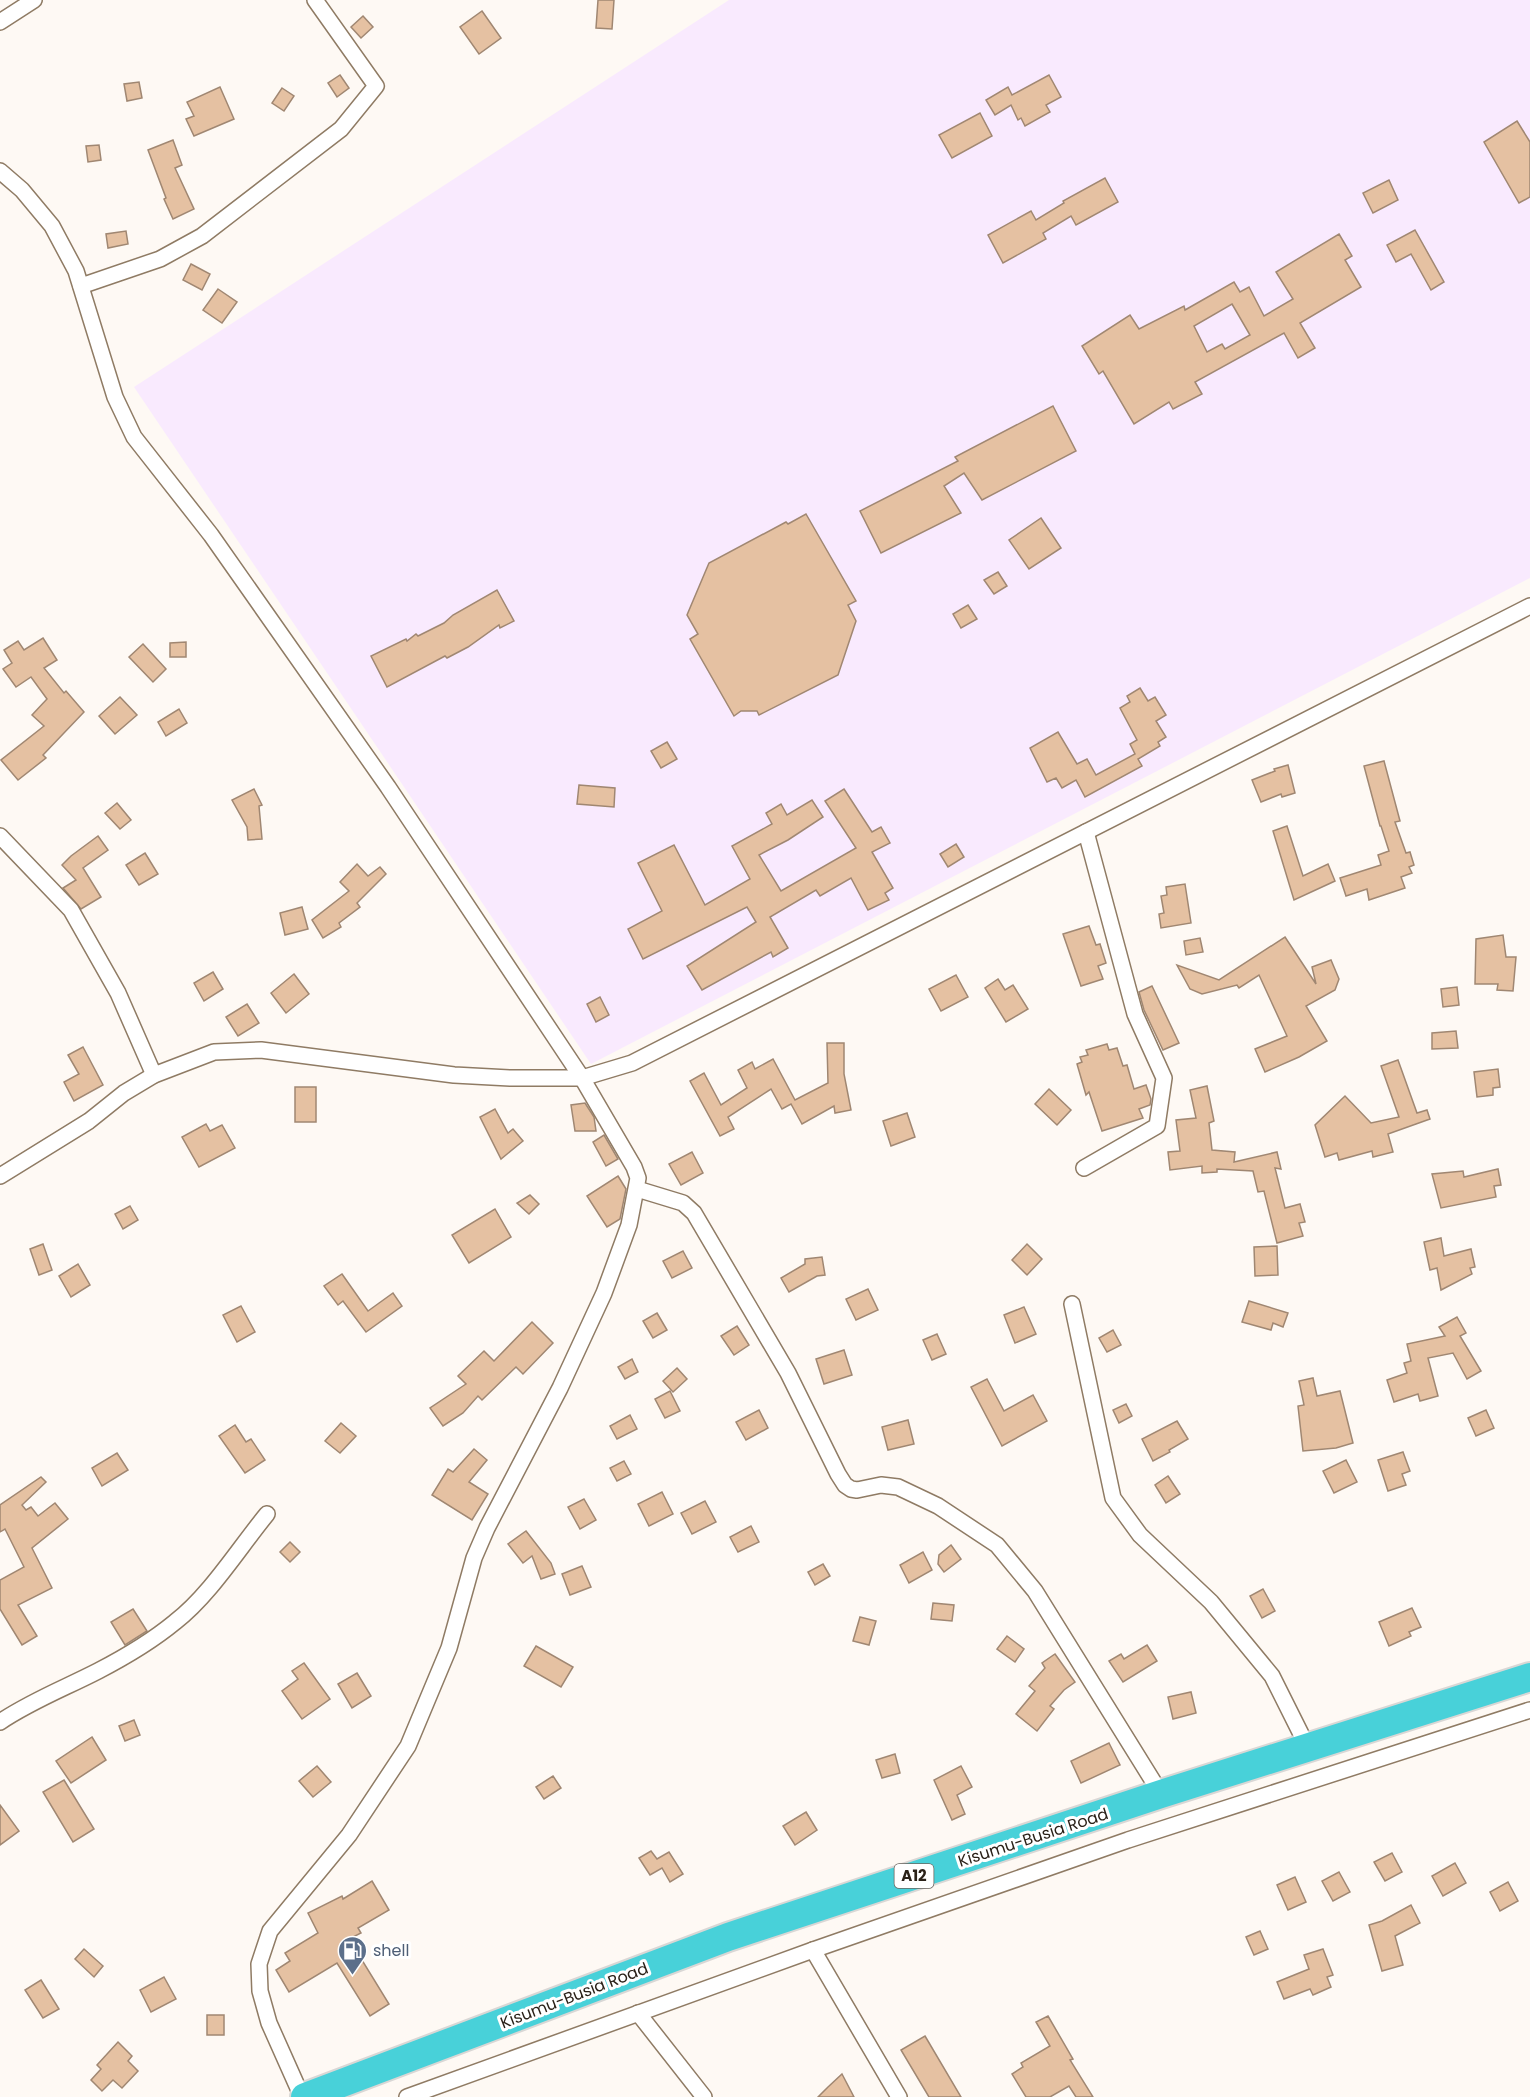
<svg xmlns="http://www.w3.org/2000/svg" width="1530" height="2097" viewBox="0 0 1530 2097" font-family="Poppins,sans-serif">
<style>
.industrial{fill:#f9eafe}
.building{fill:#e5c1a2;stroke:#a08772;stroke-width:1.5;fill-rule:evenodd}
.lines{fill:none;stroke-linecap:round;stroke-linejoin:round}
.street-casing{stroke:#8f7b64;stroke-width:18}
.highway-casing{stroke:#d9d7d5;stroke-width:32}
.street{stroke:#fff;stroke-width:15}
.highway{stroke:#48d1d9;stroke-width:28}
.labels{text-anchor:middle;stroke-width:6;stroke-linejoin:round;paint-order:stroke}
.shield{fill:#fff;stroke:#6a645d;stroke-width:1.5}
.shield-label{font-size:15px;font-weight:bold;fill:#2a2118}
.street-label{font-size:16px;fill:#2a2118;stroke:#fff}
.service-label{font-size:16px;fill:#4e5e75;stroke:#fff;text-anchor:start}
</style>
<rect width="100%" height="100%" fill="#fef9f4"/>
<polygon class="industrial" points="729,0 1530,0 1530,578 591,1064 134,387"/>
<g class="building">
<polygon points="598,0 614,0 612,29 596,28"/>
<polygon points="482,11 501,38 479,54 460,27"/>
<polygon points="363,16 373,27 361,38 351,27"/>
<polygon points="340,75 349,88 337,97 328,83"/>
<polygon points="1049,75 1061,97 1046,105 1050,112 1025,126 1021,118 1018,120 1011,105 995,115 986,100 1008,87 1012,95"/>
<polygon points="139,82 142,98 127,101 124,84"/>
<polygon points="220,87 234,119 194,136 186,119 194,116 187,102"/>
<polygon points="282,88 294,96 284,111 272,103"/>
<polygon points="980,113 992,136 952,158 939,135"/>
<polygon points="1517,121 1530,142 1530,197 1519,203 1484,142"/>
<polygon points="173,140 182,165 175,168 194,209 173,219 164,199 166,198 148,150"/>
<polygon points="99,145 101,160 88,162 86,146"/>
<polygon points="1105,178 1118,202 1076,225 1071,216 1043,233 1046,239 1003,263 988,235 1031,211 1036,220 1064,203 1063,201"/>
<polygon points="1389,180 1398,200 1373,213 1363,193"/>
<polygon points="1415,230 1444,282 1431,290 1411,254 1396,262 1387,245"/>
<polygon points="126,231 128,244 108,248 106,234"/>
<path d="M1339 234 1352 256 1345 260 1361 287 1300 323 1315 348 1298 358 1284 333 1195 382 1202 394 1173 409 1169 402 1134 424 1103 371 1099 374 1082 346 1130 315 1139 329 1184 306 1185 310 1234 282 1240 292 1249 287 1264 316 1293 299 1276 272ZM1232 304 1250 335 1225 349 1222 344 1207 352 1194 326Z"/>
<polygon points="191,264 210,274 202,290 183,280"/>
<polygon points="218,289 237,302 222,323 203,310"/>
<polygon points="1053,406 1076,451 982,500 964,473 944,486 961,513 881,553 860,511 958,461 955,457"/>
<polygon points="806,514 856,601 848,605 856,621 838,675 759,715 757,711 741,711 734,716 690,639 698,634 687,615 709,563 786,522 788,524"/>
<polygon points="1041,518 1061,548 1029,569 1009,540"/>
<polygon points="998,572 1007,586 994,594 984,580"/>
<polygon points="497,590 514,621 500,628 499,625 468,647 447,658 445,656 387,687 371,656 406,639 407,641 416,634 418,636 444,623 453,615"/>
<polygon points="968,605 977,619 961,628 953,614"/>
<polygon points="43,638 57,660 44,668 64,693 66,691 84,712 43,755 46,758 18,780 1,760 44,726 32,715 47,699 31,677 16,687 3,669 12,663 4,650 18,641 24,650"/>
<polygon points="186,642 186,657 170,657 170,643"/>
<polygon points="143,644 166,669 153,682 129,657"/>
<polygon points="1140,688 1148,701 1155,697 1166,715 1156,721 1166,737 1158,742 1160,746 1138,759 1142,766 1085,797 1076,780 1062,788 1056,778 1047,782 1030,748 1058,732 1077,764 1087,759 1096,775 1135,754 1130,744 1137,740 1120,708 1130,702 1127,696"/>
<polygon points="120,697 137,715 115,734 99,716"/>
<polygon points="179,709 187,723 166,736 158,722"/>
<polygon points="667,742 677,759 661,768 651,751"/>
<polygon points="1384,761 1400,821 1395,822 1406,853 1410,852 1414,865 1409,867 1412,873 1401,877 1405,888 1369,900 1367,889 1346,896 1340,878 1381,865 1378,855 1389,851 1381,826 1380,826 1364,766"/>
<polygon points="1288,765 1295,793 1282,797 1281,794 1261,802 1252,780 1275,771 1274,769"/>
<polygon points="579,785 615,788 614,807 577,804"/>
<polygon points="254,789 262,805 259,806 262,839 248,840 247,827 232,800"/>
<polygon points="844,789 872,832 881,827 890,843 872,852 893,888 885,893 889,900 868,910 851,878 820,896 816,890 770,917 788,948 773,957 771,952 702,990 687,966 756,922 747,907 643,959 628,929 662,911 638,863 674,845 705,905 750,879 732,846 772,824 766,813 781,804 787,815 812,800 823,817 788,840 759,855 781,891 856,848 825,801"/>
<polygon points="117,803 131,820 120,829 105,813"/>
<polygon points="1287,826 1303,876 1328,864 1335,881 1294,900 1273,831"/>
<polygon points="98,836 108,850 83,868 101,897 81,909 63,888 76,880 62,865 71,856"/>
<polygon points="956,844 964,857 948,867 940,854"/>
<polygon points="145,853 158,874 139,885 126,865"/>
<polygon points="357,864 368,876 380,867 386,874 357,903 360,907 339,923 341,927 323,938 312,920 349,891 340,882"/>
<polygon points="1185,884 1191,923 1161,928 1159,914 1164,913 1161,896 1167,895 1166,887"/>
<polygon points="302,907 308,929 285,935 280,913"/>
<polygon points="1089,926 1096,945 1100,944 1106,963 1098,966 1103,979 1081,986 1063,934"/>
<polygon points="1503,935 1506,957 1516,957 1513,991 1497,990 1498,984 1475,984 1476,939"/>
<polygon points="1285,937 1316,984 1312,967 1331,960 1339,979 1335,990 1306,1006 1327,1041 1299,1057 1265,1072 1255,1049 1287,1036 1259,975 1239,988 1237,985 1202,994 1190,989 1177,965 1219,980"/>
<polygon points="1200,938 1203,952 1186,955 1184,941"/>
<polygon points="213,972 223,989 204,1001 194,983"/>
<polygon points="294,974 309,994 286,1013 271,993"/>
<polygon points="956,975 968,997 941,1011 929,989"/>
<polygon points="998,979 1005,990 1013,985 1028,1009 1006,1022 985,988"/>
<polygon points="1152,986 1179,1043 1163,1050 1144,1010 1139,992"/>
<polygon points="1457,987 1459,1005 1443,1007 1441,989"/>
<polygon points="600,997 609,1015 596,1022 587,1004"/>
<polygon points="247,1004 259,1023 238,1036 226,1017"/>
<polygon points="1456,1031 1458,1048 1432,1049 1432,1033"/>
<polygon points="827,1043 844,1043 844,1074 851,1110 835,1113 834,1106 802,1124 791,1104 782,1109 771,1089 728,1117 734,1129 720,1136 690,1081 704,1073 721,1105 747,1088 738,1070 752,1062 755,1069 773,1059 795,1100 828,1083"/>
<polygon points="1107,1044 1109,1050 1117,1048 1123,1066 1127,1065 1134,1089 1146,1085 1151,1099 1150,1105 1139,1109 1143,1118 1102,1131 1089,1092 1086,1095 1077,1064 1082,1062 1080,1057 1088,1055 1086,1050"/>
<polygon points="83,1047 103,1085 74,1101 64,1082 79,1074 68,1055"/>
<polygon points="1398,1060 1417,1113 1427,1110 1430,1119 1388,1134 1393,1152 1373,1157 1372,1151 1339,1160 1337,1153 1325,1157 1315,1125 1345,1096 1371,1123 1399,1117 1381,1066"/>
<polygon points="1498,1069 1500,1087 1493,1088 1493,1095 1477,1097 1474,1072"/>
<polygon points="1207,1086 1214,1121 1209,1123 1212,1150 1235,1152 1234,1162 1277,1152 1281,1169 1275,1168 1285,1208 1300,1204 1305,1222 1299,1223 1303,1236 1277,1243 1264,1191 1258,1192 1253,1171 1217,1169 1217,1172 1202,1173 1202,1166 1170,1170 1168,1152 1180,1151 1176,1120 1196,1118 1190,1090"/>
<rect x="295" y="1087" width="21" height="35"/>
<polygon points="1049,1089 1071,1110 1057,1125 1035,1104"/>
<polygon points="585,1103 594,1117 596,1131 575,1131 571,1105"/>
<polygon points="495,1109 508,1133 513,1129 523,1141 501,1159 480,1117"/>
<polygon points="907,1113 915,1137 891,1146 883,1121"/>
<polygon points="206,1124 210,1131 222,1125 235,1148 199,1167 182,1137"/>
<polygon points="604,1135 618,1159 606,1166 593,1142"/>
<polygon points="692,1152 703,1173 681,1185 669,1164"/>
<polygon points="1498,1169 1501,1185 1494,1186 1496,1197 1441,1208 1432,1174 1463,1171 1464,1177"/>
<polygon points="618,1176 626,1189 620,1219 607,1227 587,1196"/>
<polygon points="530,1195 539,1204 529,1214 517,1203"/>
<polygon points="130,1206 138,1220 123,1229 115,1214"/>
<polygon points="495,1209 511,1237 469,1263 452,1235"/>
<polygon points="1441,1238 1444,1256 1471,1249 1475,1267 1470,1268 1472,1274 1441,1290 1437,1268 1430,1270 1424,1242"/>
<polygon points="43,1244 52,1270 39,1275 30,1249"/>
<polygon points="1027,1244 1042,1259 1027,1275 1012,1260"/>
<polygon points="1277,1246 1278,1275 1255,1276 1254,1247"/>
<polygon points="683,1251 692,1268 672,1278 663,1261"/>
<polygon points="822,1257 825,1275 817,1276 789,1292 781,1278 805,1264 805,1259"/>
<polygon points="78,1264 90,1285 71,1297 59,1276"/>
<polygon points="342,1274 368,1311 393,1293 402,1306 366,1332 343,1301 338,1305 324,1286"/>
<polygon points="868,1289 878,1310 856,1320 846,1299"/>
<polygon points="1249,1301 1288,1313 1283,1327 1273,1323 1271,1330 1242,1322"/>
<polygon points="241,1306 255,1332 237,1342 223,1315"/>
<polygon points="1024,1307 1036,1334 1015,1343 1004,1315"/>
<polygon points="657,1313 667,1330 653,1338 643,1321"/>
<polygon points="1457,1317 1466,1333 1460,1336 1481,1371 1467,1379 1453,1353 1428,1358 1438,1396 1420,1401 1418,1394 1394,1402 1387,1380 1407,1373 1404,1363 1411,1361 1407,1344 1445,1336 1439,1327"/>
<polygon points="532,1322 553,1343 523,1374 516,1367 482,1400 478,1396 463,1413 443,1426 430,1408 466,1384 458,1376 484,1351 494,1361"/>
<polygon points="737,1326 749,1345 734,1355 721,1336"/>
<polygon points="1113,1330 1121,1345 1107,1352 1099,1338"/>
<polygon points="937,1334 946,1354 932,1360 923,1340"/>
<polygon points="844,1350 852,1375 824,1384 816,1359"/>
<polygon points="632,1359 638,1372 625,1379 618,1367"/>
<polygon points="677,1368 687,1379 673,1392 663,1381"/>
<polygon points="1313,1378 1317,1396 1340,1391 1353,1443 1336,1448 1303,1451 1298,1406 1304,1405 1299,1381"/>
<polygon points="987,1379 1004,1411 1033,1395 1047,1421 1002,1446 971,1387"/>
<polygon points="670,1391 680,1411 665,1418 655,1399"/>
<polygon points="1126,1404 1132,1416 1119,1423 1113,1410"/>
<polygon points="759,1410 768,1428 746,1440 736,1422"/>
<polygon points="1486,1410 1494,1428 1476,1436 1468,1418"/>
<polygon points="630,1415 637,1429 617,1439 610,1426"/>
<polygon points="908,1420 914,1444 888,1450 882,1427"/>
<polygon points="1177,1421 1188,1439 1169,1450 1170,1452 1153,1461 1142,1439"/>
<polygon points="341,1423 356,1436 340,1453 325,1441"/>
<polygon points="235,1425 246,1442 251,1439 265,1460 245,1473 219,1436"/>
<polygon points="474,1449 487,1460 469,1482 488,1494 472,1520 432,1495 448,1469 453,1472"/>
<polygon points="1403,1452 1410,1471 1402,1474 1406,1485 1388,1491 1378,1460"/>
<polygon points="117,1453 128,1470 102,1486 92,1468"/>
<polygon points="1346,1460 1357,1482 1334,1493 1323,1471"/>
<polygon points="624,1461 631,1474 617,1481 610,1468"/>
<polygon points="1168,1476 1180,1494 1166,1503 1155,1485"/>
<polygon points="41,1477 46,1482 22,1505 26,1510 31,1507 38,1516 55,1503 68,1519 32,1548 52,1588 18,1605 37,1636 22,1645 0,1609 0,1580 24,1567 5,1529 0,1532 0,1505"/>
<polygon points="662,1492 673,1514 649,1526 638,1504"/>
<polygon points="584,1499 596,1520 580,1529 568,1507"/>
<polygon points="705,1501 716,1522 692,1534 681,1513"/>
<polygon points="751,1526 759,1542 738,1552 730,1537"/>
<polygon points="526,1531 551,1563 555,1574 541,1579 532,1556 523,1563 508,1544"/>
<polygon points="290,1542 300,1552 290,1562 280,1552"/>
<polygon points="951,1545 961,1559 944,1572 938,1564 939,1555"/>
<polygon points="923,1552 932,1570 909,1583 900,1565"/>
<polygon points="823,1564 830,1576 815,1585 808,1572"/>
<polygon points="582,1566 591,1587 570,1595 562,1574"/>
<polygon points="1263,1589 1275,1611 1262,1618 1250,1596"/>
<polygon points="933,1603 954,1605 952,1621 931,1619"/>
<polygon points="1412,1608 1421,1627 1409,1632 1411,1636 1389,1646 1379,1622"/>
<polygon points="133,1609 147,1631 125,1645 111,1622"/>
<polygon points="860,1617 876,1621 869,1645 853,1641"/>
<polygon points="1007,1636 1024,1649 1015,1662 997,1649"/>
<polygon points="1147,1645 1157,1661 1123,1682 1109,1661 1121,1654 1124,1659"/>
<polygon points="536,1646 573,1667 561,1687 524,1666"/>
<polygon points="1055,1654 1075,1682 1064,1690 1050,1706 1054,1709 1037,1731 1016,1714 1035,1691 1029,1686 1045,1668 1042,1663"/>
<polygon points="304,1663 330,1699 302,1719 282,1691 298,1679 292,1671"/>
<polygon points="357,1673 371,1696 352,1708 338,1684"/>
<polygon points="1191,1692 1196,1713 1173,1719 1168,1697"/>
<polygon points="134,1720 140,1735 125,1741 119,1726"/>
<polygon points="92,1737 106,1760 71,1783 56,1761"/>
<polygon points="1109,1743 1120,1765 1081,1783 1071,1761"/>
<polygon points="895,1754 900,1773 882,1778 876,1760"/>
<polygon points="317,1766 331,1782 313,1797 299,1781"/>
<polygon points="961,1766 972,1787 957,1795 965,1814 952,1820 934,1780"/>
<polygon points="553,1776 561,1788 544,1799 536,1787"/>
<polygon points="64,1780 94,1829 73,1842 43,1792"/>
<polygon points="0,1805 19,1831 0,1845"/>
<polygon points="806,1812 817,1830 795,1845 783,1826"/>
<polygon points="651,1851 657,1859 669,1852 683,1874 670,1882 662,1868 650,1875 639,1858"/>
<polygon points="1392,1853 1402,1872 1385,1881 1374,1862"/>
<polygon points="1455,1863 1466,1883 1443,1896 1432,1876"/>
<polygon points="1339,1872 1350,1892 1333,1901 1322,1881"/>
<polygon points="1295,1877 1306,1902 1288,1910 1277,1885"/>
<polygon points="372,1881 389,1910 358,1928 361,1933 349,1939 389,2004 370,2016 337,1963 289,1992 276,1970 290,1961 285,1953 318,1933 308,1913 342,1896 343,1899"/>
<polygon points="1508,1882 1518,1901 1500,1911 1490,1892"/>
<polygon points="1411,1905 1420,1923 1395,1936 1403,1965 1382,1971 1369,1925 1382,1921"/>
<polygon points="1260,1931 1268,1949 1254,1955 1246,1937"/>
<polygon points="84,1949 103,1966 94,1977 75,1959"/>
<polygon points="1323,1949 1333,1975 1327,1977 1331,1987 1313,1995 1310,1989 1284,1999 1277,1982 1309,1969 1304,1955"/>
<polygon points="164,1977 176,1999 151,2012 140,1990"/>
<polygon points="41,1980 59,2009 43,2018 25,1990"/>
<rect x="207" y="2015" width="17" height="20"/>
<polygon points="1048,2016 1073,2059 1070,2060 1093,2097 1076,2097 1069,2086 1050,2097 1026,2097 1012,2074 1023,2067 1021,2063 1050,2046 1036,2022"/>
<polygon points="925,2036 961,2097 929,2097 901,2050"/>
<polygon points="118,2042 132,2056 128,2061 138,2071 122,2088 113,2080 102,2091 91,2080 101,2069 97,2065"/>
<polygon points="842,2074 854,2097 818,2097 828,2087"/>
</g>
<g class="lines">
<defs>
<g id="street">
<polyline points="0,22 34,0"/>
<polyline points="0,171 22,190 52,226 76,271 115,397 134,437 211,535 388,787 582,1078 634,1167 638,1178 629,1225 604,1293 560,1388 487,1528 474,1558 449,1648 408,1746 349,1835 270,1931 259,1964 260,1991 269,2023 302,2097"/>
<polyline points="81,286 160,259 202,236 341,129 376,86 315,0"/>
<polyline points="0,836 71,910 118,993 154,1075"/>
<polyline points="1084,1168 1157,1126 1164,1078 1135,1014 1086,832"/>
<polyline points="0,1176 89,1121 124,1093 154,1075 214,1052 261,1050 454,1075 510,1078 582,1078 632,1063 1530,606"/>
<polyline points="637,1189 683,1203 694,1213 788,1373 838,1474 845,1485 851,1489 857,1490 881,1485 898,1487 938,1506 997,1545 1035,1591 1161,1794"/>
<polyline points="1072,1304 1113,1498 1140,1535 1211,1602 1272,1676 1308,1748"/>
<path d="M0 1722C31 1701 65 1688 98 1671 125 1657 152 1641 175 1622 210 1595 239 1548 267 1514"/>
<polyline points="813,1950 899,2097"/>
<polyline points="638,2013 704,2097"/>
<polyline points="407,2097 813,1950 1128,1840 1530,1710"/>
</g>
<polyline id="highway" points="305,2097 728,1937 1161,1794 1530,1677"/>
</defs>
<use href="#street" class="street-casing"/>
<use href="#highway" class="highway-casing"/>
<use href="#street" class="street"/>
<use href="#highway" class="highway"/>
</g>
<defs>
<symbol id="fuel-pin" viewBox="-11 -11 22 30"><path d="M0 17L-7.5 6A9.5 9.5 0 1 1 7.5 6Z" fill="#5c6f8a" stroke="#fff"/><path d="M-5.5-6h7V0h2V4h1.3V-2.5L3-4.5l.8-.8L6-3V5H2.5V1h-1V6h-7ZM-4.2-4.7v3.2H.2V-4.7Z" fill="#fff"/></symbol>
</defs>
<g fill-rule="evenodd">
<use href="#fuel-pin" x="336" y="1934" width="33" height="45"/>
</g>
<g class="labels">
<rect class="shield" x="894.5" y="1864" width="39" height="24" rx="4.5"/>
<g class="shield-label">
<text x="914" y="1881">A12</text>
</g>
<g class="street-label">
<text transform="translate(1033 1837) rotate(-18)" y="6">Kisumu-Busia Road</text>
<text transform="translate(574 1995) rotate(-21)" y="6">Kisumu-Busia Road</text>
</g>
<g class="service-label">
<text x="373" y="1956">shell</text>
</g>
</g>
</svg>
